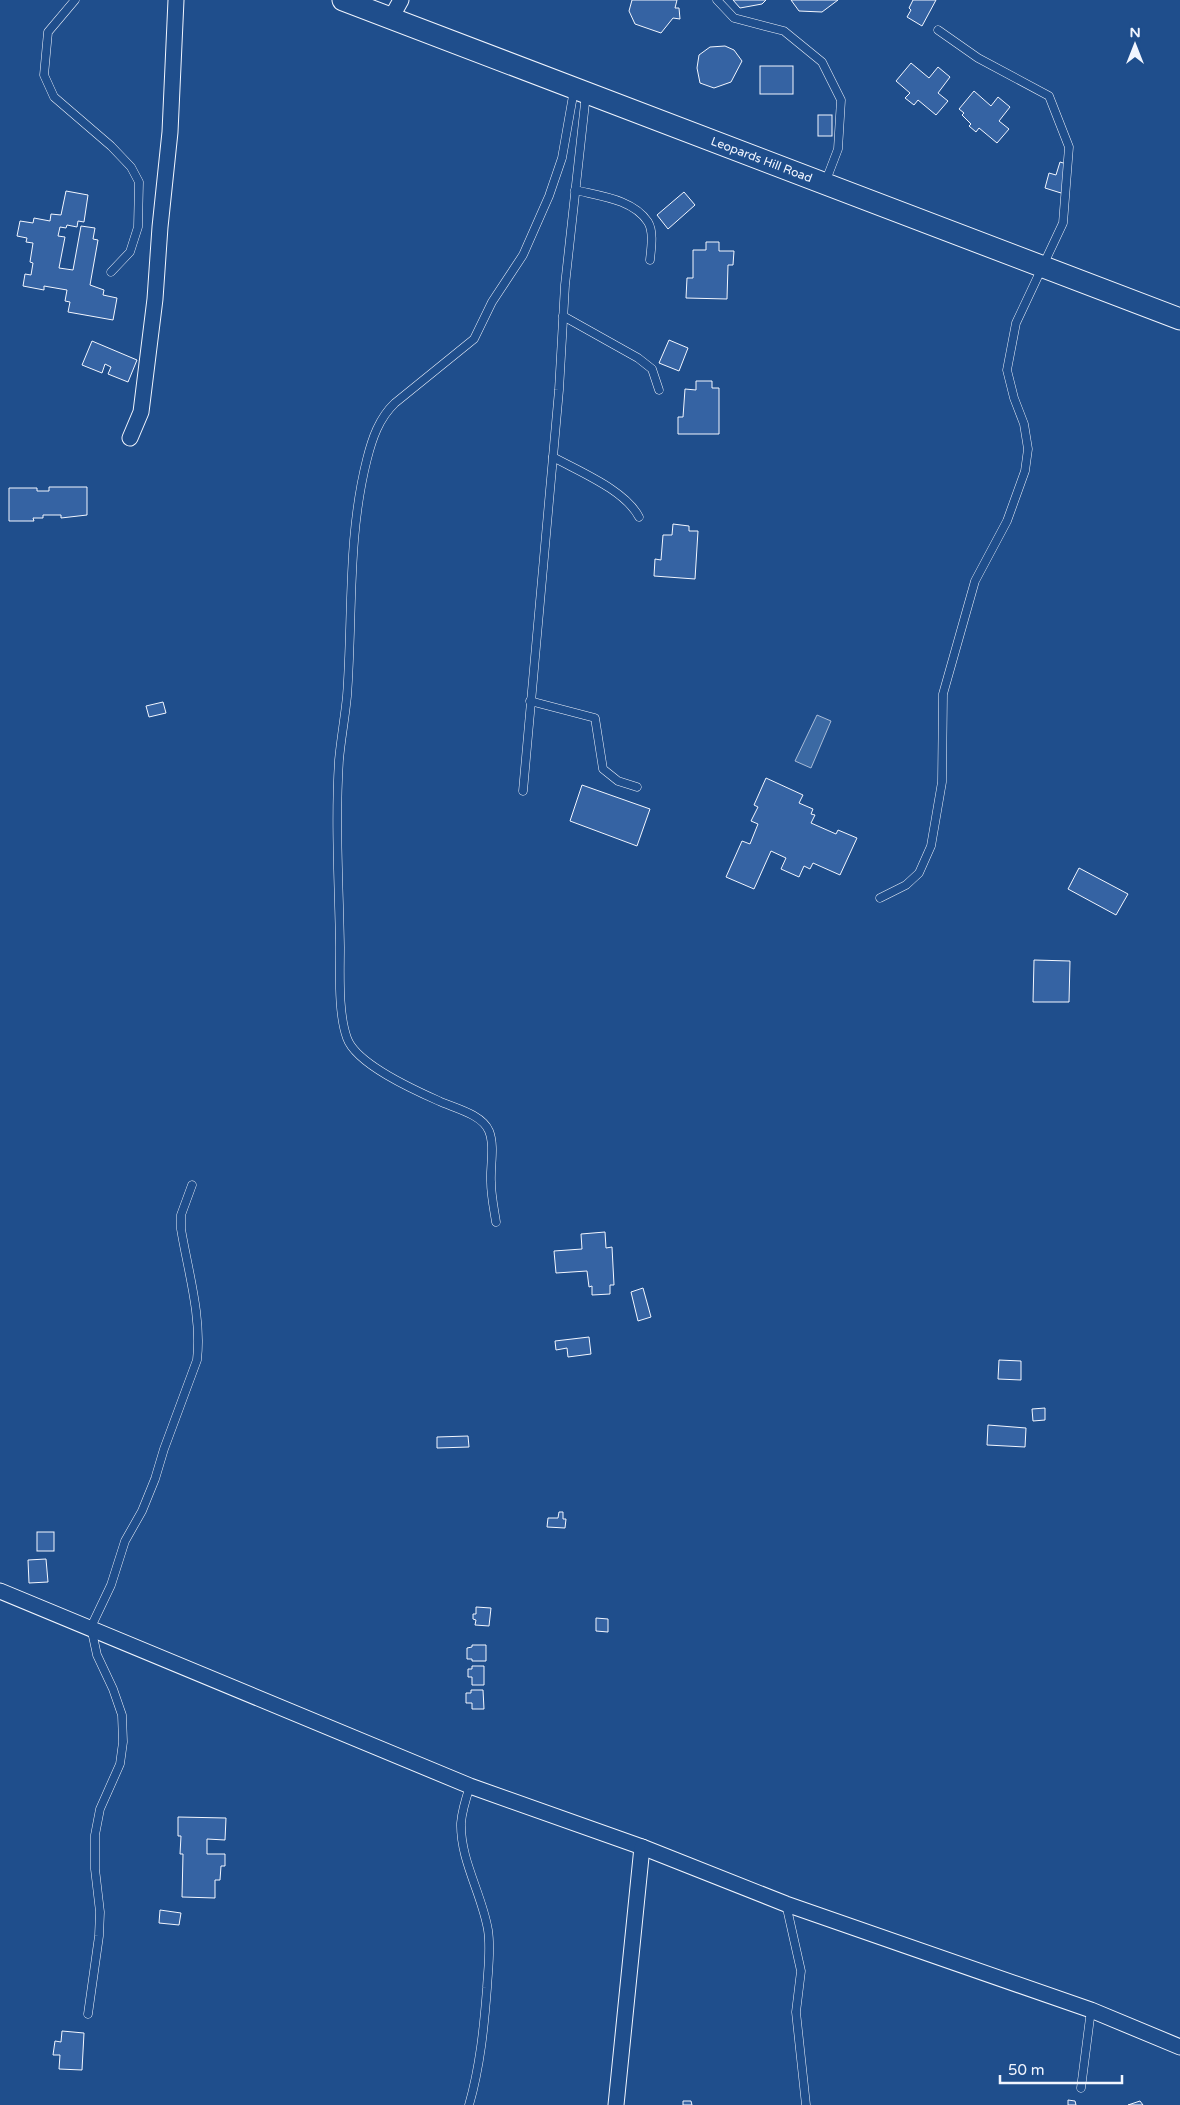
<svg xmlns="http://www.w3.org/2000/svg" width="1180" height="2105" viewBox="0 0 1180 2105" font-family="'Varela Round',sans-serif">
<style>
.water{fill:#3b69a3;stroke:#a8bbd7}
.building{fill:#3563a3;stroke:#f2f6ff}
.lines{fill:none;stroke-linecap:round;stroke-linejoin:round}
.service-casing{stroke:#f2f6ff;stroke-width:9}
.minor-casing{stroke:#f2f6ff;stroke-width:17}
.secondary-casing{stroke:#f2f6ff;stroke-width:23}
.service{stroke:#1f4e8c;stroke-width:8}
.minor{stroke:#1f4e8c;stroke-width:15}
.secondary{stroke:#1f4e8c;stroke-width:21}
.labels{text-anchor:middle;stroke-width:4;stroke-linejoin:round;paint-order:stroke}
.street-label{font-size:12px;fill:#f2f6ff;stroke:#1f4e8c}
</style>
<rect width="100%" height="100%" fill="#1f4e8c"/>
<polygon class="water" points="817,715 831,721 811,768 795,761"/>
<g class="building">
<polygon points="632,0 677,0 675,8 679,8 680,19 673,18 661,33 635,24 629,11"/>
<polygon points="733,0 766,0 762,4 740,8"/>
<polygon points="791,0 838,0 822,12 799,11"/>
<polygon points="913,0 936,0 922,26 907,17 911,10 909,8"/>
<polygon points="725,46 734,50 742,61 731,82 714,88 700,83 697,68 699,55 710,47"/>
<polygon points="911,63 929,78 938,67 950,77 938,93 948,101 936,115 918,100 914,105 905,98 910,93 896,81"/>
<rect x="760" y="66" width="33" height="28"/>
<polygon points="974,91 991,106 998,97 1010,107 999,121 1009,129 997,143 979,128 976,132 969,126 971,124 962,115 964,113 959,109"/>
<rect x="818" y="115" width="14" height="21"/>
<polygon points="1060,162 1070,165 1061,193 1045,188 1049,173 1056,175"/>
<polygon points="66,191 88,195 84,222 78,221 77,227 67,225 66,228 60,227 58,236 65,237 59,268 73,270 81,226 95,228 93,239 98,240 90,285 104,290 103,295 117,298 113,320 68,312 70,302 65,301 67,290 44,286 44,290 23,286 25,274 31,275 33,263 30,262 33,243 26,242 27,238 17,236 20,221 33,223 34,218 50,221 51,214 61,215"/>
<polygon points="684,192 695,205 668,229 657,215"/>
<polygon points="706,242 719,242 719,251 734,251 733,265 728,265 727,299 686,298 687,278 693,278 693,250 706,250"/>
<polygon points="669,340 688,348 679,371 659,363"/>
<polygon points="92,341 137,360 128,382 108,374 111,367 105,364 102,373 82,365"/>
<polygon points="696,381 712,381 712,388 719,388 719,434 678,434 678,417 683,417 685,389 696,390"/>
<polygon points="49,487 87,487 87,515 61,518 61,515 43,515 43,518 33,518 34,521 9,521 9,488 37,488 37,491 49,491"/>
<polygon points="673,524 689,526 689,531 698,531 695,579 654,576 655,559 661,560 663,535 672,535"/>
<polygon points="163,702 166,713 149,717 146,706"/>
<polygon points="766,778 803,795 799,803 813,809 811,814 815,815 811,823 836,834 838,830 857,838 840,875 813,863 810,869 804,866 799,877 781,869 786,858 771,851 754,889 726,877 742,841 750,844 758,824 751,821 758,807 754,805"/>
<polygon points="582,785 650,809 637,846 570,821"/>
<polygon points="1079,868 1128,894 1116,915 1068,889"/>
<polygon points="1034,960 1070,961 1069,1002 1033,1002"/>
<polygon points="605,1232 606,1248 612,1247 614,1285 610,1285 610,1294 592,1295 592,1286 589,1287 587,1271 556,1273 554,1251 582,1249 581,1234"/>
<polygon points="643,1288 651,1317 638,1321 631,1292"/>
<polygon points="589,1337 591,1354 568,1357 567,1348 556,1350 555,1341"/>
<polygon points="999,1360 1021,1361 1021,1380 998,1379"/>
<polygon points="1045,1408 1045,1420 1033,1421 1032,1409"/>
<polygon points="988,1425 1026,1428 1025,1447 987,1445"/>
<polygon points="468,1436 469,1447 437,1448 437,1437"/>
<polygon points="559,1512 563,1512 563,1519 566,1519 565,1528 547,1527 548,1518 558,1518"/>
<rect x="37" y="1532" width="17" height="19"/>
<polygon points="46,1559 48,1582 29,1583 28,1560"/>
<polygon points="476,1607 491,1608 489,1626 475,1625 476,1620 473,1619 473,1614 476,1614"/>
<polygon points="596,1618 608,1619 608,1632 596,1631"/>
<polygon points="472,1645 486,1645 486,1661 472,1661 472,1659 467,1659 467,1648 472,1647"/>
<polygon points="472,1666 484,1666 484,1685 472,1685 472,1677 468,1677 468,1669 472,1669"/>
<polygon points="471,1690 483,1690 484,1709 472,1709 472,1703 466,1703 466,1693 471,1693"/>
<polygon points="178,1817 226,1818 225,1840 207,1839 207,1854 225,1854 225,1866 221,1866 220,1880 215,1880 215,1898 182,1897 183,1854 180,1854 181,1836 178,1836"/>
<polygon points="160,1910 181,1913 179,1925 159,1923"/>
<polygon points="62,2031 84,2033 82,2070 59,2069 60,2055 53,2055 55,2041 61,2042"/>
<polygon points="1068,2100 1075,2101 1076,2105 1068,2105"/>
<polygon points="683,2101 691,2101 692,2105 683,2105"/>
<polygon points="1140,2101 1143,2105 1128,2105"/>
</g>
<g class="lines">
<defs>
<g id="service">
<polyline points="75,0 48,32 44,75 54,97 111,146 131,167 139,182 138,227 130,252 111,272"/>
<polyline points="717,0 734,18 784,31 822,62 841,100 838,149 825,183"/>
<path d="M575 190C599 196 633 199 648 222 654 232 651 249 650 260"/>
<polyline points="563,316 638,358 652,369 659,390"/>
<path d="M553 457C580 472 625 490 639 517"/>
<polyline points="530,701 595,718 603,769 618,781 637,787"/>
<polyline points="523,791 559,390 565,285 586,94"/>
<polyline points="880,898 906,885 919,873 931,846 942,782 943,694 975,581 1007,521 1025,471 1028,449 1024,424 1014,398 1007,370 1016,323 1063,223 1069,147 1049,96 978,58 938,30"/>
<path d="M496 1222C494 1209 491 1195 491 1182 490 1166 495 1146 489 1131 482 1114 454 1108 439 1101 414 1090 356 1064 347 1038 338 1013 340 975 340 947 339 885 335 822 339 760 341 738 345 717 347 696 353 617 347 537 367 459 372 439 379 418 395 403L474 339 492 302 523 255 549 196 562 158 574 90"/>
<polyline points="786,1904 801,1971 796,2012 806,2105"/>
<path d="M88 2014 99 1936 100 1912 95 1869V1835L100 1809 120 1764 123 1742 122 1715 113 1689 97 1655 91 1627 111 1585 125 1541 142 1511 155 1479 164 1449 197 1360C202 1317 188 1271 181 1229V1215L192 1185"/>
<polyline points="1081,2088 1091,2010"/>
<path d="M469 2105C480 2067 484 2027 487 1988 488 1969 491 1949 488 1930 482 1894 460 1860 461 1823 462 1810 466 1798 470 1786"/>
</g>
<g id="minor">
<polyline points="391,18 401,0"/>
<polyline points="130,438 141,412 155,299 160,227 170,132 176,0"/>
<polyline points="0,1591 470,1786 642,1847 786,1904 1091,2010 1180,2047"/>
<polyline points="616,2105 642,1847"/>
</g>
<g id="secondary">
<path id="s1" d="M343 0 1180 319"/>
</g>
</defs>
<use href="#service" class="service-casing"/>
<use href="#minor" class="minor-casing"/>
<use href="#secondary" class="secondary-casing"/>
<use href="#service" class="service"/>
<use href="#minor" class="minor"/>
<use href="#secondary" class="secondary"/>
</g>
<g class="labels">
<g class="street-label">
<text dy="4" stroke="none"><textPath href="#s1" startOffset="448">Leopards Hill Road</textPath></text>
</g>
</g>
<g transform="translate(1135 45)" stroke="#1f4e8c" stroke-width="4" paint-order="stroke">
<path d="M0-4L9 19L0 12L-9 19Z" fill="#f2f6ff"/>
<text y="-8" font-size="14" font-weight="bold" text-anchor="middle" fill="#f2f6ff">N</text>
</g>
<path d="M1000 2075v8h122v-8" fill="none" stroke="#f2f6ff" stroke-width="2.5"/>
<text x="1008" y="2075" font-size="15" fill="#f2f6ff" stroke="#1f4e8c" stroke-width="4" paint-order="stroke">50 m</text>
</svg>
